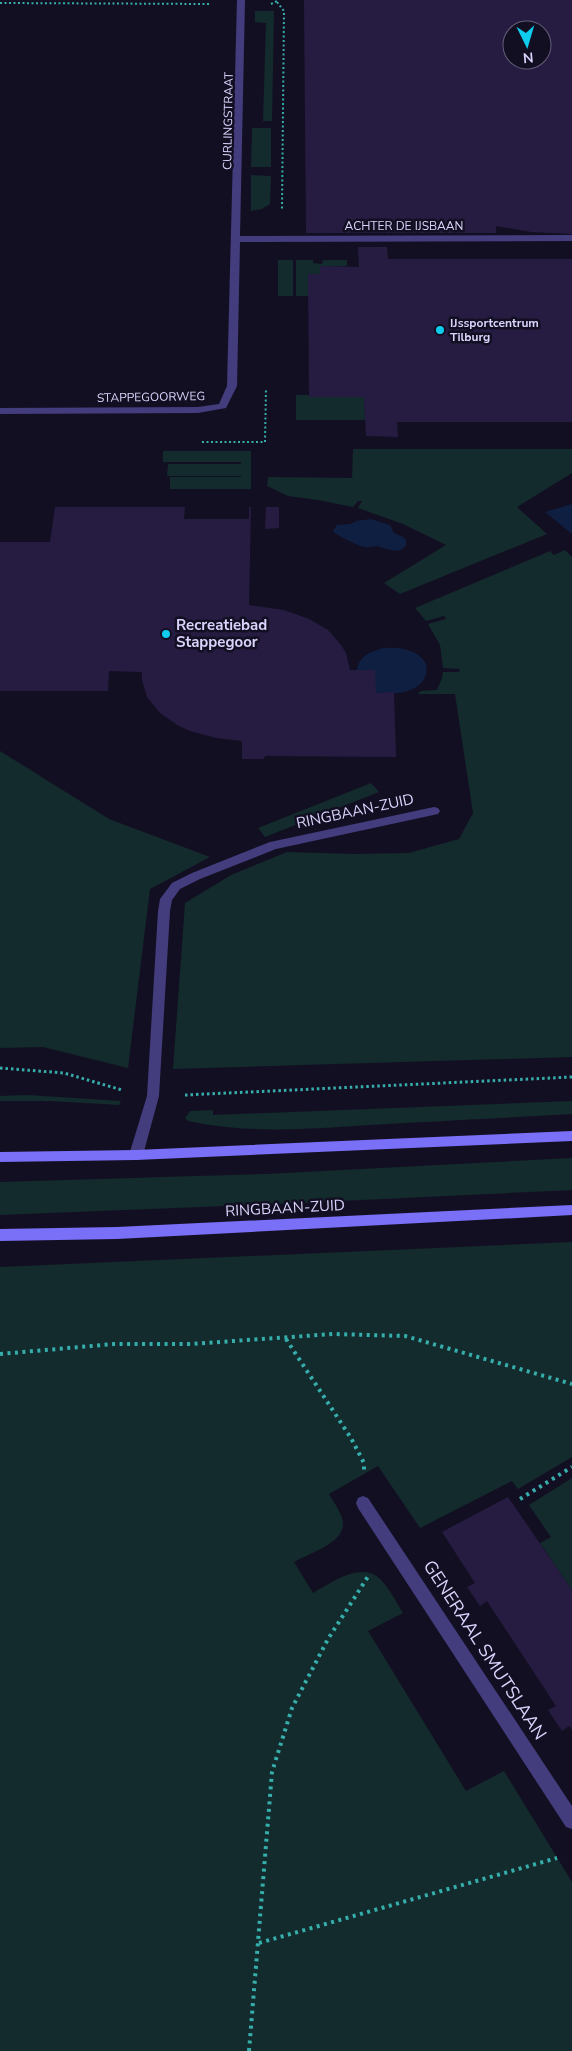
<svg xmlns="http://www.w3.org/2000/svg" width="572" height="2051" viewBox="0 0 572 2051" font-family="'Nunito Sans',sans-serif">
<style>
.green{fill:#132b2c}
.water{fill:#0f1f42}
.building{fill:#261c42;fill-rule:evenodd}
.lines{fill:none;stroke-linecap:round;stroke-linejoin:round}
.path-far2{stroke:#36aeac;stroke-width:2;stroke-dasharray:2 2.5;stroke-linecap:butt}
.path-far1{stroke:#36aeac;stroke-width:3;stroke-dasharray:2.5 3;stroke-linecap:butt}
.path{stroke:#36aeac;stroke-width:4;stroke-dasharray:3 4.5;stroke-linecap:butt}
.minor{fill:#433d7e;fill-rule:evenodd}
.secondary{fill:#7a6ff7;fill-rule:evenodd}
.poi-dot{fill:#0eccee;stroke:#130f22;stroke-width:2}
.labels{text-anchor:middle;stroke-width:5;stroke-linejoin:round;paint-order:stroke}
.far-street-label{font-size:12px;fill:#dad3fc;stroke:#130f22}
.far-poi-label{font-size:12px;font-weight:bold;fill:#dad3fc;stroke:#130f22;text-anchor:start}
.poi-label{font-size:15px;font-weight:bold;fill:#dad3fc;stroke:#130f22;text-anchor:start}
.street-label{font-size:15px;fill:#dad3fc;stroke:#130f22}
.near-street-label{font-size:18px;fill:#dad3fc;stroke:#130f22}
</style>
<rect width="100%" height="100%" fill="#130f22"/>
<g class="green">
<polygon points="255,11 274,11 272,121 263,121 266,23 255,22"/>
<polygon points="252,128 271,128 271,167 251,167"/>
<polygon points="251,175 271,176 270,204 262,209 251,211"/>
<rect x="278" y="260" width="15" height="36"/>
<polygon points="296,260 313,260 313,263 322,264 323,260 347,260 347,266 320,266 320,296 296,296"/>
<polygon points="296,395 364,395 365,420 296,420"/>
<polygon points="353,449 572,449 572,473 517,507 547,534 400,594 384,583 446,545 403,524 358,508 362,501 358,501 353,507 318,500 288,496 267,486 268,477 352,478"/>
<polygon points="163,451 251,451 251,489 170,489 170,477 241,477 241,476 167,476 168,464 241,464 241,462 163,462"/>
<polygon points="565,550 572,557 572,1057 173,1069 185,903 231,875 287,852 353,854 409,853 459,839 473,813 455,694 418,694 421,691 437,690 442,678 443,672 459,672 460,669 443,668 440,645 428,624 446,619 444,616 426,621 415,608 550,551 554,555"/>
<polygon points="0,751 109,819 210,857 150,889 128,1068 43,1047 0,1048"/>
<polygon points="371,783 379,792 265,837 258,828"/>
<polygon points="27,1095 121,1101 119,1105 50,1101 0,1101 0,1096"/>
<path d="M572 1101V1114C505 1118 437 1121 370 1125 309 1129 248 1134 188 1121L185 1118 190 1111 213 1110V1115Z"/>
<polygon points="572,1158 572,1190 277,1204 0,1215 0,1182 266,1174"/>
<path d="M572 1242V1457L518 1489 512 1481 420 1528 378 1466 329 1494C333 1501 339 1509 342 1518 350 1542 309 1553 294 1562L313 1593C331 1583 362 1560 381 1580 390 1589 396 1602 403 1613L368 1631 466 1791 504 1771 572 1882V2051H0V1267Z"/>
<polygon points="572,1478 572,1590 540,1543 551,1537 529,1505"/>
</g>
<g class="water">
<polygon points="572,504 572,534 545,512"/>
<path d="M371 519 390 525 394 533 403 537 406 540V546C398 554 390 550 380 547 376 545 369 548 364 547 359 546 335 535 333 531L337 525 351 524 356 521Z"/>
<path d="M383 648C394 647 407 648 417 654 434 665 427 684 410 690 400 695 387 692 376 693L357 670C359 656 370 652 383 648Z"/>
</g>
<g class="building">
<path d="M304 0H572V234L531 232 496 226V233H306ZM512 30H542V60H512Z"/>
<polygon points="358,247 387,247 388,259 572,259 572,422 397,422 398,437 366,436 364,397 309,397 308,274 320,274 320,266 359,267"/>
<polygon points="55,507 185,507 184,519 249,519 249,507 251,507 249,605 284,610 309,619 328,630 341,645 346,653 350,670 375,670 376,693 394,692 396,757 265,756 264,759 242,759 242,741 216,738 190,731 179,726 160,713 147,697 142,680 142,672 109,671 108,691 0,691 0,542 50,542"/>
<polygon points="266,507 279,507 279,528 265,529"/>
<polygon points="508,1497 572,1590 572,1730 569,1726 562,1731 548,1710 556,1706 487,1601 480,1606 467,1587 475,1583 442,1532"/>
</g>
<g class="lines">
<g class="path-far2">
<polyline points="277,2 284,11 282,209"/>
<polyline points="0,3 209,4"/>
<polyline points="271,4 279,0"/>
<polyline points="202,442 265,442 266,389"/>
</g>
<g class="path-far1">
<polyline points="0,1068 64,1073 122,1090"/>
<polyline points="185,1095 572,1077"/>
</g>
<g class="path">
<polyline points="286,1339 351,1438 364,1463 364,1473"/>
<polyline points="0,1354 114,1344 191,1344 333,1334 405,1336 572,1384"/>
<polyline points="520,1499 572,1467"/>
<polyline points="259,1943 557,1858"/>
<polyline points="249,2051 272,1772 292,1708 328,1639 369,1575"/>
</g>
<g class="minor">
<polygon points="237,0 245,0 240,236 572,235 572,241 240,242 237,386 226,408 198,413 0,414 0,408 198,407 219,404 227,386"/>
<polygon points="434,807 438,808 440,811 438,814 276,849 200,879 180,889 172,900 170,911 159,1096 143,1155 141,1159 136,1160 131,1159 129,1155 147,1096 158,911 160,899 172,883 192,873 270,842"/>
<polygon points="363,1496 368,1498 572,1806 572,1829 566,1827 358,1508 356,1503 358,1498"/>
</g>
<g class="secondary">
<polygon points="572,1131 572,1141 136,1160 0,1162 0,1152 136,1150"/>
<polygon points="572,1205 572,1215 117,1239 0,1241 0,1229 117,1227"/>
</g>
</g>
<g class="poi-dot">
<circle cx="440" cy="330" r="5"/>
<circle cx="166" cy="634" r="5"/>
</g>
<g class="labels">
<g class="far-street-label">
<text transform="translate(228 121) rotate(-89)" y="4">CURLINGSTRAAT</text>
<text x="404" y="230">ACHTER DE IJSBAAN</text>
<text transform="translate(151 397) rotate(-1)" y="4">STAPPEGOORWEG</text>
</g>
<g class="far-poi-label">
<text x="450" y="327">IJssportcentrum<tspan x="450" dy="14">Tilburg</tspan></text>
</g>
<g class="poi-label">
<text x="176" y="630">Recreatiebad<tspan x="176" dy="17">Stappegoor</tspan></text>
</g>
<g class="street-label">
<text transform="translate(355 811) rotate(-12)" y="5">RINGBAAN-ZUID</text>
<text transform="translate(285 1208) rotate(-3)" y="5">RINGBAAN-ZUID</text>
</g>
<g class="near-street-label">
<text transform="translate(485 1650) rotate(57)" y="6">GENERAAL SMUTSLAAN</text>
</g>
</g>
<g transform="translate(527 45) rotate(175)"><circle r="24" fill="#130f22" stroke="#635d79"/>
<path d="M0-4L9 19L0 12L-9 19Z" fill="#0eccee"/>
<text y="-8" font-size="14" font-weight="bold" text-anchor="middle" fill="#dad3fc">N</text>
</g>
</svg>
